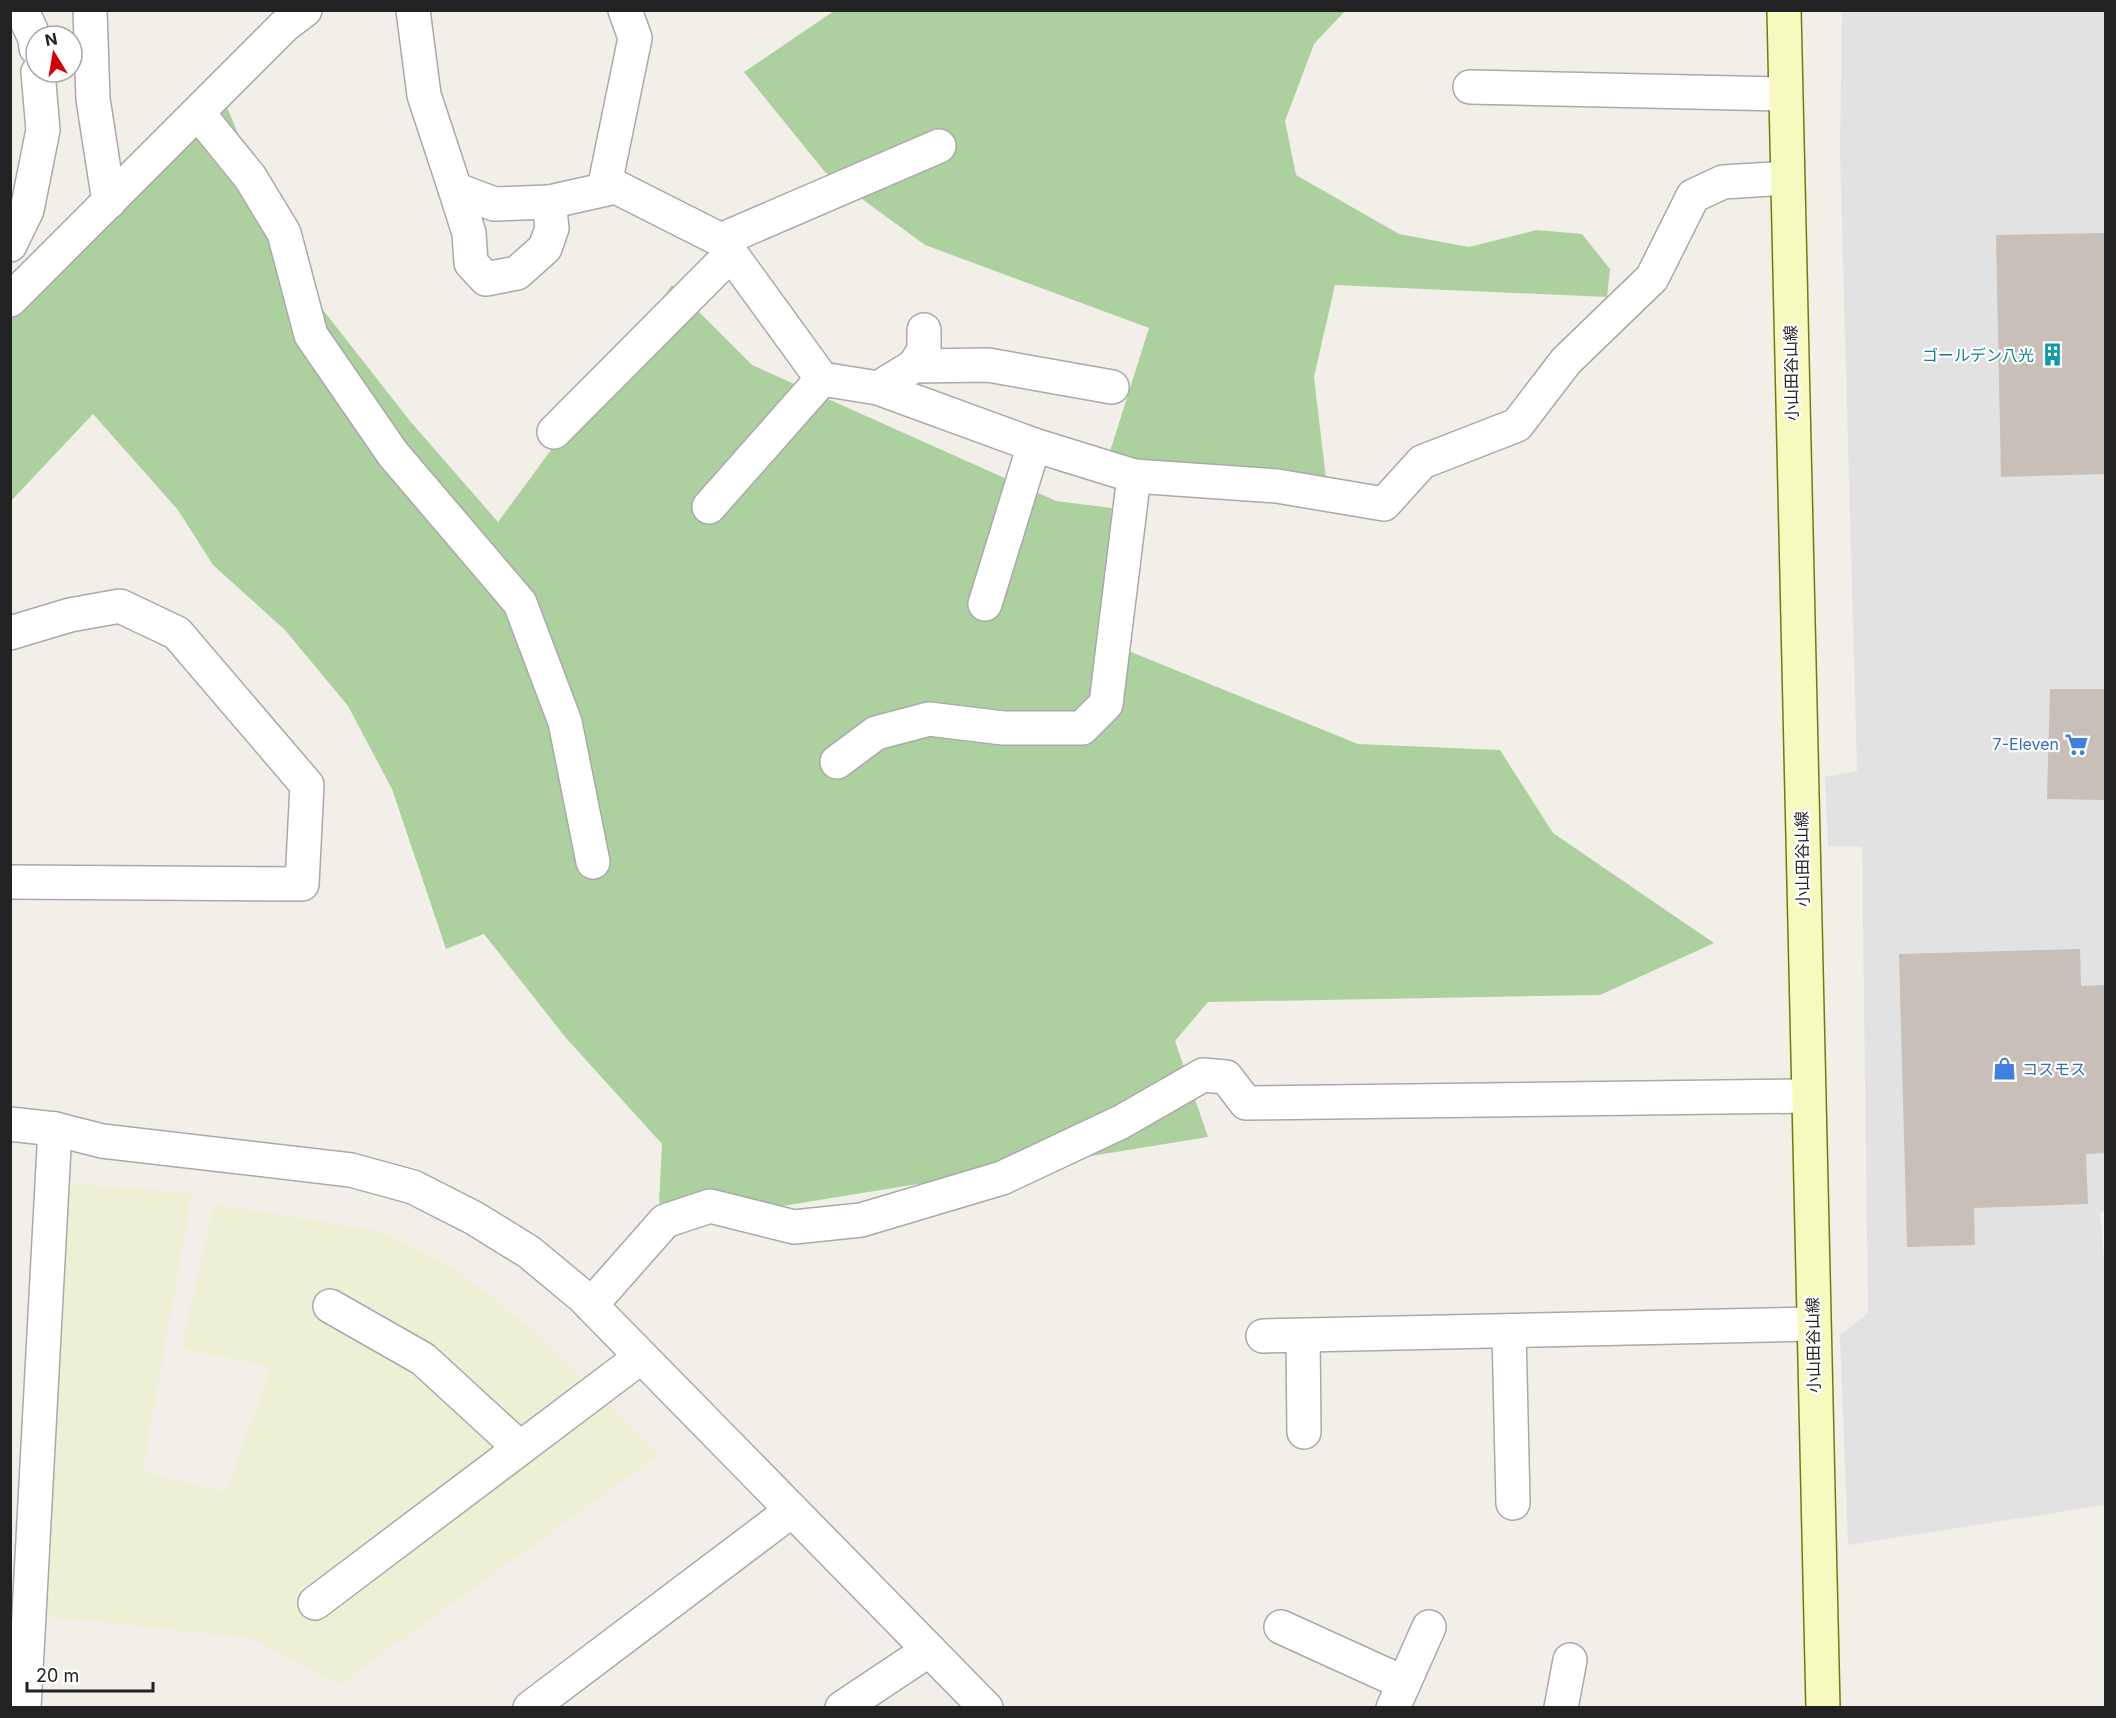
<svg xmlns="http://www.w3.org/2000/svg" width="2116" height="1718" viewBox="0 0 2116 1718" font-family="Inter,'Noto Sans JP',sans-serif">
<style>
.farmland{fill:#eef0d5}
.forest{fill:#add19e}
.parking{fill:#e2e2e2}
.building{fill:#c7bfb8}
.lines{fill:none;stroke-linecap:round;stroke-linejoin:round}
.minor-casing{stroke:#a9a9a9;stroke-width:36}
.tertiary-casing{stroke:#a9a9a9;stroke-width:36}
.secondary-casing{stroke:#707d05;stroke-width:36}
.minor{stroke:#fff;stroke-width:33}
.tertiary{stroke:#fff;stroke-width:33}
.secondary{stroke:#f7fabf;stroke-width:33}
.labels{text-anchor:middle;stroke-width:4.5;stroke-linejoin:round;paint-order:stroke}
.culture-label{font-size:16px;fill:#0d838f;stroke:#fff;text-anchor:end}
.street-label{font-size:16px;fill:#222;stroke:#fff}
.shop-label{font-size:16px;fill:#366cbe;stroke:#fff;text-anchor:end}
</style>
<rect width="100%" height="100%" fill="#f2efe9"/>
<polygon class="farmland" points="48,1182 192,1193 143,1471 226,1492 271,1367 181,1348 214,1204 384,1232 452,1267 529,1326 659,1455 339,1685 251,1638 11,1613"/>
<g class="forest">
<polygon points="834,11 1345,11 1314,44 1285,121 1296,175 1399,234 1469,247 1537,230 1582,234 1610,269 1607,297 1335,285 1314,377 1326,479 1106,464 1149,328 925,245 825,172 744,72"/>
<polygon points="224,100 298,278 410,421 498,522 672,285 752,365 1056,501 1112,508 1099,639 1358,744 1500,750 1553,833 1714,943 1600,995 1208,1002 1175,1041 1208,1137 715,1217 659,1203 662,1144 566,1038 484,934 446,949 392,789 348,706 285,630 213,565 178,510 93,414 11,501 11,314"/>
</g>
<polygon class="parking" points="1842,11 2105,11 2106,1209 2100,1214 2106,1282 2105,1505 1848,1545 1840,1335 1868,1313 1862,847 1828,846 1825,777 1857,771 1840,152"/>
<g class="building">
<polygon points="2106,233 2106,474 2001,477 1996,235"/>
<polygon points="2050,689 2106,689 2106,800 2047,799"/>
<polygon points="2080,949 2081,986 2106,985 2106,1153 2086,1154 2088,1204 1974,1208 1975,1245 1907,1247 1899,954"/>
</g>
<g class="lines">
<defs>
<g id="minor">
<polyline points="22,10 35,39 36,48"/>
<polyline points="90,10 93,99 109,202"/>
<polyline points="413,10 424,95 455,189 494,204 549,202 616,187 721,240 822,379 878,388 1034,445 1134,476 1277,486 1384,504 1422,462 1517,425 1566,361 1652,278 1693,196 1723,182 1787,178"/>
<polyline points="1470,87 1785,94"/>
<polyline points="198,113 250,177 284,233 311,335 393,454 520,603 565,722 593,862"/>
<polyline points="455,189 469,233 471,263 486,279 517,273 545,248 552,228 549,202"/>
<polyline points="604,189 635,38 625,10"/>
<polyline points="721,240 939,146"/>
<polyline points="10,245 27,210 43,130 38,72"/>
<polyline points="914,366 924,350 924,330"/>
<polyline points="878,388 914,366 988,365 1112,387"/>
<polyline points="554,432 731,254"/>
<polyline points="709,507 822,379"/>
<polyline points="985,604 1034,445"/>
<polyline points="10,633 70,615 120,606 177,633 307,785 302,884 10,882"/>
<polyline points="837,762 876,733 929,719 1003,728 1082,728 1106,704 1134,476"/>
<polyline points="591,1305 665,1221 710,1206 794,1227 861,1220 1002,1178 1121,1122 1203,1075 1226,1077 1246,1103 1808,1096"/>
<polyline points="330,1306 423,1359 520,1448"/>
<polyline points="1509,1331 1513,1503"/>
<polyline points="1263,1336 1813,1324"/>
<polyline points="1303,1336 1304,1432"/>
<polyline points="315,1603 641,1357"/>
<polyline points="1281,1627 1404,1683"/>
<polyline points="24,1708 55,1129"/>
<polyline points="530,1708 791,1511"/>
<polyline points="842,1708 929,1650"/>
<polyline points="1393,1708 1429,1627"/>
<polyline points="1561,1708 1570,1660"/>
</g>
<g id="tertiary">
<polyline points="10,300 284,26 305,10"/>
<polyline points="10,1124 55,1129 102,1141 351,1170 413,1187 474,1218 529,1252 582,1296 986,1708"/>
</g>
<polyline id="secondary" points="1784,10 1823,1708"/>
</defs>
<use href="#minor" class="minor-casing"/>
<use href="#tertiary" class="tertiary-casing"/>
<use href="#secondary" class="secondary-casing"/>
<use href="#minor" class="minor"/>
<use href="#tertiary" class="tertiary"/>
<use href="#secondary" class="secondary"/>
</g>
<defs>
<symbol id="building-bare" viewBox="-9 -9 18 18"><path d="M-4-6H4V6H1V3H-1V6H-4ZM-2.5-4.3h1.7v1.8h-1.7ZM.8-4.3h1.7v1.8H.8ZM-2.5-1h1.7V.8h-1.7ZM.8-1h1.7V.8H.8Z" fill="#0f9aa8" stroke="#fff" stroke-width="2.5" paint-order="stroke"/></symbol>
<symbol id="supermarket-bare" viewBox="-9 -9 18 18"><path d="M-6-5.5h2.5l.6 2H6L4.5 2H-2.5L-4.4-4H-6ZM-1.5 3.2a1.3 1.3 0 1 0 .1 0ZM3 3.2a1.3 1.3 0 1 0 .1 0Z" fill="#3f7fe0" stroke="#fff" stroke-width="2.5" paint-order="stroke"/></symbol>
<symbol id="shop-bare" viewBox="-9 -9 18 18"><path d="M-5-2.5h2.3a2.7 3.5 0 0 1 5.4 0H5L5.5 6h-11ZM-1.5-2.5h3a1.5 2.3 0 0 0-3 0Z" fill="#3f7fe0" stroke="#fff" stroke-width="2.5" paint-order="stroke"/></symbol>
</defs>
<g fill-rule="evenodd">
<use href="#building-bare" x="2036" y="338" width="33" height="33"/>
<use href="#supermarket-bare" x="2060" y="728" width="33" height="33"/>
<use href="#shop-bare" x="1988" y="1052" width="33" height="33"/>
</g>
<g class="labels">
<g class="culture-label">
<text x="2034" y="361">ゴールデン八光</text>
</g>
<g class="street-label">
<text transform="translate(1791 373) rotate(-91)" y="6">小山田谷山線</text>
<text transform="translate(1802 859) rotate(-91)" y="6">小山田谷山線</text>
<text transform="translate(1813 1345) rotate(-91)" y="6">小山田谷山線</text>
</g>
<g class="shop-label">
<text x="2059" y="750">7-Eleven</text>
<text x="2022" y="1075" text-anchor="start">コスモス</text>
</g>
</g>
<rect width="2116" height="1718" fill="none" stroke="#222222" stroke-width="24"/>
<g transform="translate(54 54) rotate(349)"><circle r="28" fill="#ffffff" stroke="#a7a7a7" stroke-width="1.5"/>
<path d="M0-4.5L10 22L0 15L-10 22Z" fill="#d40000"/>
<text y="-9" font-size="16" font-weight="bold" text-anchor="middle" fill="#222222">N</text>
</g>
<path d="M27 1682v9h126v-9" fill="none" stroke="#222222" stroke-width="3"/>
<text x="36" y="1682" font-size="18" fill="#222222" stroke="#ffffff" stroke-width="4.5" paint-order="stroke">20 m</text>
</svg>
